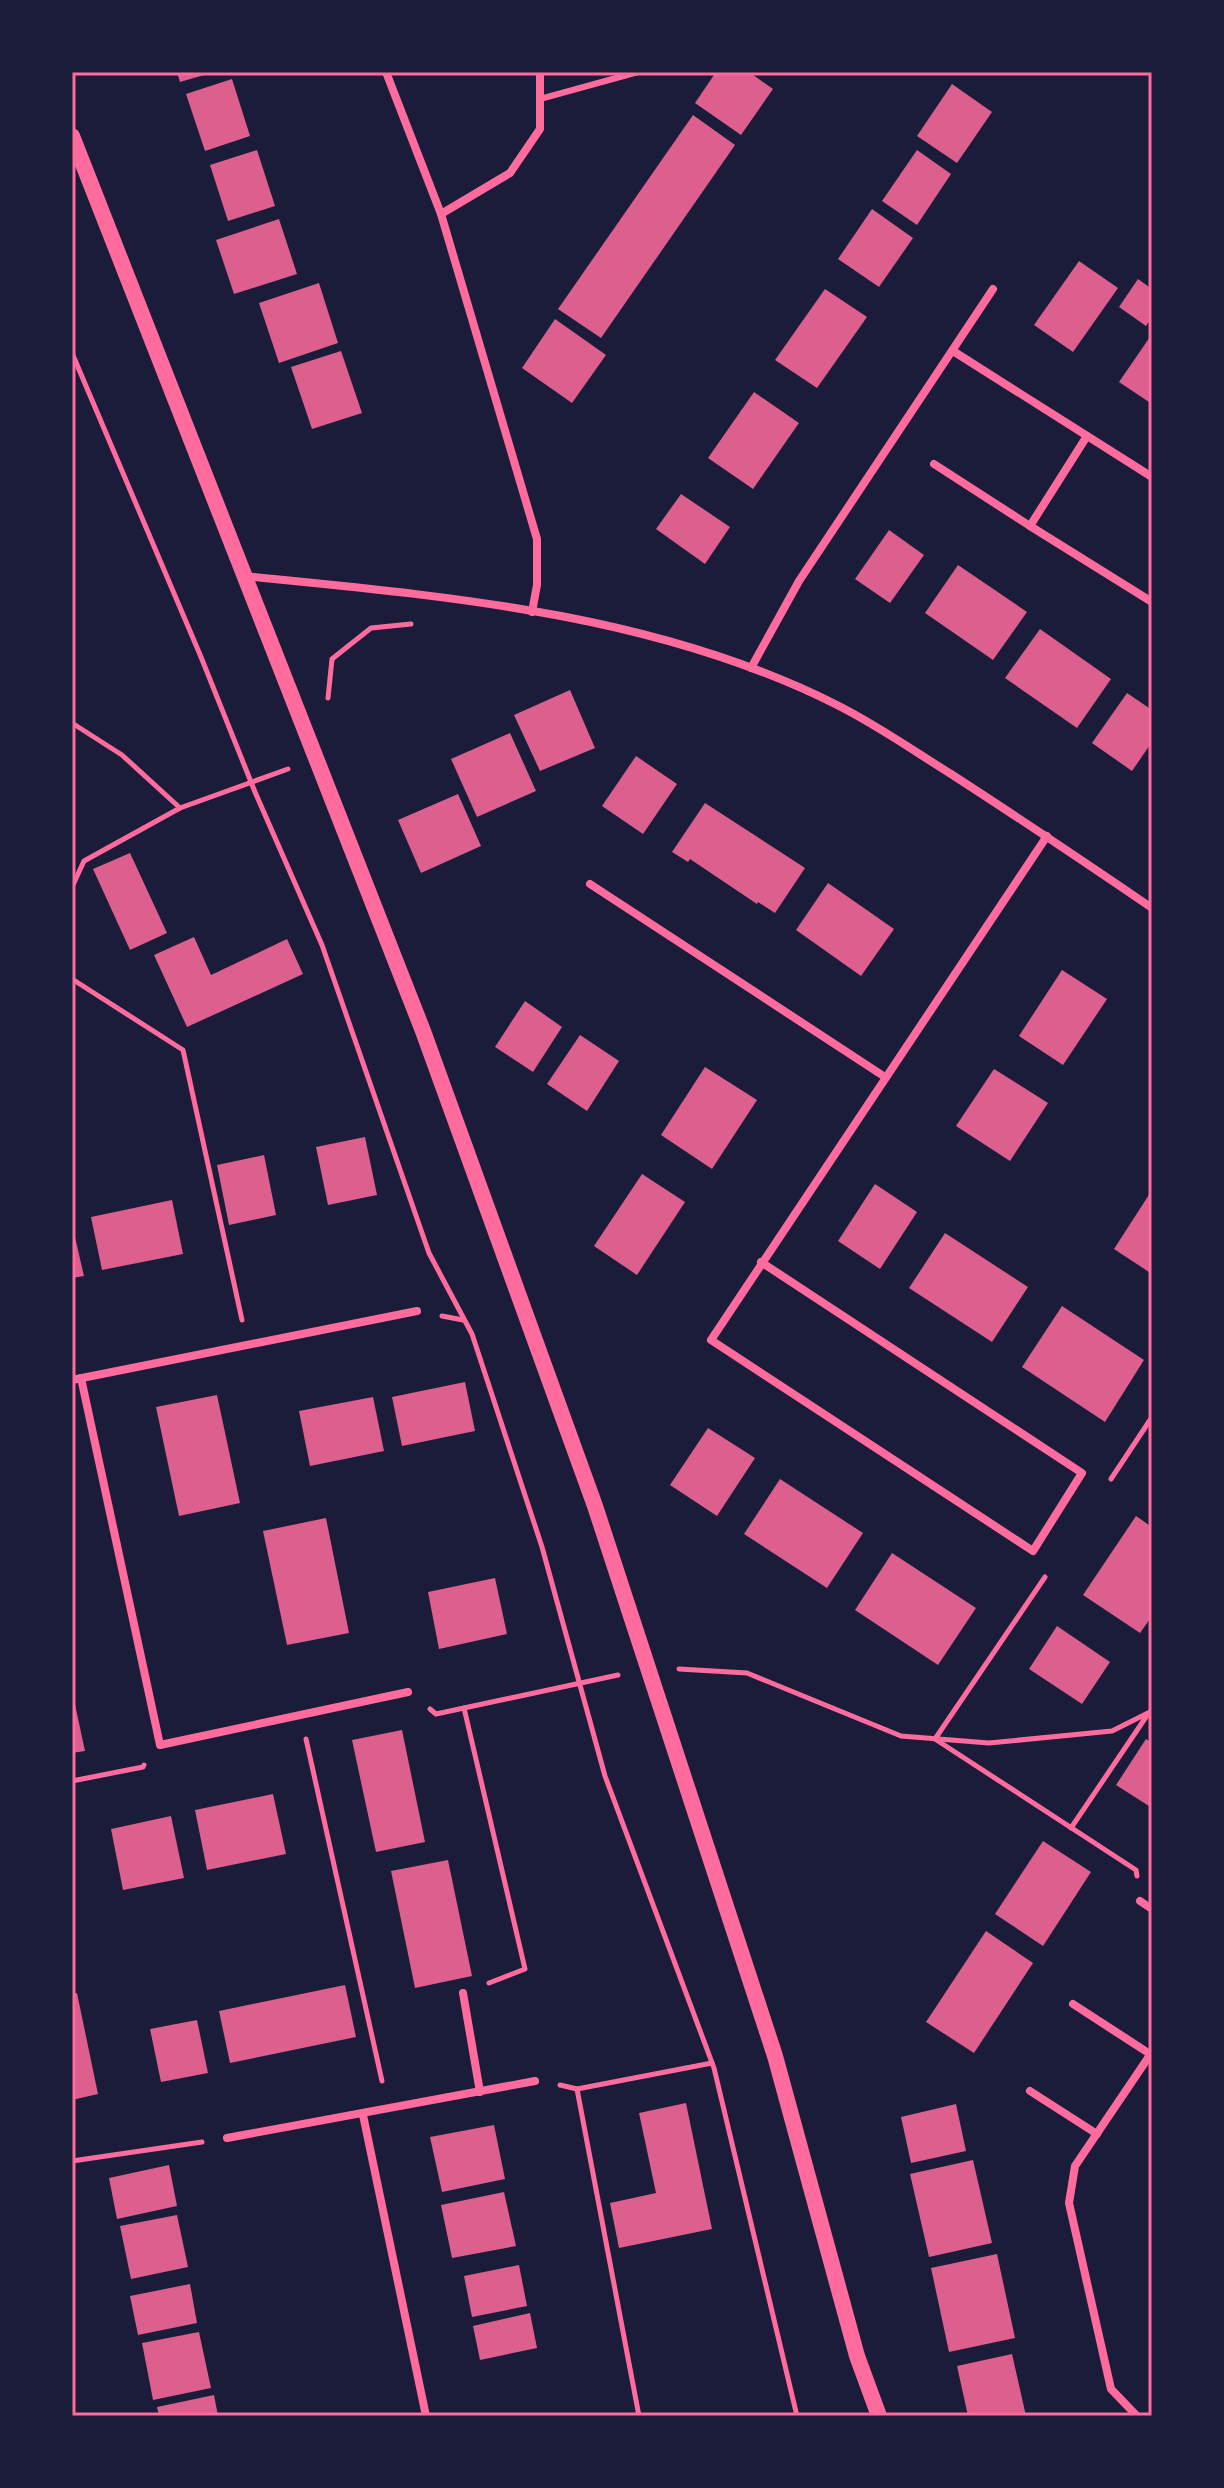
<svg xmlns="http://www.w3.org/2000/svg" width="1224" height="2488" viewBox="0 0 1224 2488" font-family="Jost,sans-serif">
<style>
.building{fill:#dd5f8e}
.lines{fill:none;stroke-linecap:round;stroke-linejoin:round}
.path{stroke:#ff6b9d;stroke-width:5}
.service{stroke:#ff6b9d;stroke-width:6}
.minor{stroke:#ff6b9d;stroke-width:8}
.secondary{stroke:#ff6b9d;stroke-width:16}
.neatline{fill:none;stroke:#ff6b9d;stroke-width:3}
</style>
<rect width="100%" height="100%" fill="#1b1b3a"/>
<g class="building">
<polygon points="177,72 211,72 211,73 180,82"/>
<polygon points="716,72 749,72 773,89 741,135 695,103"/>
<polygon points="232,79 250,136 205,151 186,94"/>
<polygon points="952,84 992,112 957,163 917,136"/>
<polygon points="693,115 735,145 601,338 558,309"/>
<polygon points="257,150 275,206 228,221 210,165"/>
<polygon points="917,150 951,174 917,225 882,201"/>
<polygon points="872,209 913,238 879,287 838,259"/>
<polygon points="279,219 297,274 234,294 216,240"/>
<polygon points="1079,261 1118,288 1073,352 1034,325"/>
<polygon points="1138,279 1152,289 1152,317 1146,326 1119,307"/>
<polygon points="319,283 338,343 279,363 259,303"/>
<polygon points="825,289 867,317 817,388 775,360"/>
<polygon points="555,319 606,355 572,403 522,368"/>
<polygon points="1152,334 1152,404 1119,382"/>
<polygon points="341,351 362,413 312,429 291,367"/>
<polygon points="754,392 799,423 753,489 708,458"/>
<polygon points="681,494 730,527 705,564 656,529"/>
<polygon points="889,530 924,555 890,603 855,579"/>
<polygon points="958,565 1027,612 993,660 925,613"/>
<polygon points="1040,629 1111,679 1077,728 1005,678"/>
<polygon points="570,690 595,748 540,771 514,715"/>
<polygon points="1127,693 1152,710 1152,742 1132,771 1092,743"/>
<polygon points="510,733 536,791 477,817 451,759"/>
<polygon points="636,756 677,784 643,834 602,806"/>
<polygon points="458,794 481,846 421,873 398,820"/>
<polygon points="705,803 805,868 775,913 758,902 757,904 690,859 688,862 672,852"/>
<polygon points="130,853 167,933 130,950 93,869"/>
<polygon points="828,883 894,929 861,976 796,930"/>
<polygon points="194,937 211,975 287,939 303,974 187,1027 154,955"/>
<polygon points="1062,970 1107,999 1063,1065 1019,1036"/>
<polygon points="525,1001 562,1027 533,1072 495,1047"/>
<polygon points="580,1035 619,1061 587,1111 547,1084"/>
<polygon points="705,1067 757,1100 712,1169 661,1135"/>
<polygon points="994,1069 1048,1103 1010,1161 956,1126"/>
<polygon points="365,1137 377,1195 328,1205 316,1147"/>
<polygon points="264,1155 276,1215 229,1225 217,1165"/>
<polygon points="642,1174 685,1202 637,1275 594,1246"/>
<polygon points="875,1184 917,1212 880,1269 838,1241"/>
<polygon points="1152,1190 1152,1274 1114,1249"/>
<polygon points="172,1200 183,1254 102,1270 91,1217"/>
<polygon points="72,1224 84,1276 72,1278"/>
<polygon points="945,1233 1028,1287 992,1342 909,1288"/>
<polygon points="1062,1306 1144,1360 1105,1422 1022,1367"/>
<polygon points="465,1382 475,1431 402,1446 392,1397"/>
<polygon points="217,1395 240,1503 179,1516 156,1407"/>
<polygon points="373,1397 384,1451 310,1466 299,1411"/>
<polygon points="708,1428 755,1458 717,1516 670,1485"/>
<polygon points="780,1479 863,1533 827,1588 744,1534"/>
<polygon points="1136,1516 1152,1527 1152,1616 1140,1633 1083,1595"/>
<polygon points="326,1518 349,1633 287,1645 263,1531"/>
<polygon points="892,1553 976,1608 938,1665 855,1610"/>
<polygon points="495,1578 507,1634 439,1649 428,1592"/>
<polygon points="1057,1626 1110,1662 1082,1704 1029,1669"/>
<polygon points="73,1695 85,1751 72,1753 72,1696"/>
<polygon points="402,1730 425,1842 376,1852 352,1740"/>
<polygon points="1146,1739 1152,1743 1152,1808 1116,1785"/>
<polygon points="273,1794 286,1854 207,1870 195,1810"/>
<polygon points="171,1816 184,1878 123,1890 111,1829"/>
<polygon points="1043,1841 1091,1872 1043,1946 995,1914"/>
<polygon points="448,1860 472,1976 415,1988 391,1871"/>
<polygon points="986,1931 1033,1963 974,2053 926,2022"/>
<polygon points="345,1985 356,2037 230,2063 219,2011"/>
<polygon points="77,1993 98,2094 72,2100 72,1994"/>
<polygon points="197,2020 208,2073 161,2082 150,2029"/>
<polygon points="686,2103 712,2229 619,2248 610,2203 656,2193 639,2113"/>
<polygon points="956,2104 966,2151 911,2163 901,2117"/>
<polygon points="494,2125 505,2179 442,2192 430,2137"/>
<polygon points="973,2160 992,2243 929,2257 910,2174"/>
<polygon points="169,2165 177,2206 117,2219 109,2178"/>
<polygon points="504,2192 516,2246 452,2258 441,2205"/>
<polygon points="177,2215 188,2267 131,2279 120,2226"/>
<polygon points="997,2254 1015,2338 949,2352 931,2268"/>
<polygon points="519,2265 527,2306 472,2317 464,2276"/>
<polygon points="190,2284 197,2323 138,2335 130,2296"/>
<polygon points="530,2313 537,2348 480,2360 473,2326"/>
<polygon points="199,2332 211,2388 153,2400 142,2343"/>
<polygon points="1012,2354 1026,2416 968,2416 957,2366"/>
<polygon points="214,2395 218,2416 159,2416 157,2407"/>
</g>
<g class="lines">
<g class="path">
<polyline points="72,353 201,657 255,792 322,945 429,1253 472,1334 542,1547 605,1776 714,2068 797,2416"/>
<polyline points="328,698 332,659 371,628 411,624"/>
<polyline points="72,723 122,755 180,808"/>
<polyline points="72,887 84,861 180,808 288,769"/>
<polyline points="72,979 183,1050 242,1320"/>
<polyline points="442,1316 463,1320"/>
<polyline points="1111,1479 1152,1417"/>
<polyline points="1045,1577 935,1739 1136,1870 1137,1876"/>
<polyline points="679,1669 747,1673 901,1736 989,1743 1112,1731 1152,1711"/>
<polyline points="464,1708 525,1969 489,1983"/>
<polyline points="430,1709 436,1714 618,1675"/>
<polyline points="306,1739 382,2081"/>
<polyline points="72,1781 143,1767 144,1765"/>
<polyline points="1071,1828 1148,1714"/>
<polyline points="560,2085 577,2089 712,2063"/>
<polyline points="577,2089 639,2416"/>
<polyline points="72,2161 202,2142"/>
</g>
<polyline class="service" points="540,99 638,72"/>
<g class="minor">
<polyline points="386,72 441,214 537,539 537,585 532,612"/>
<polyline points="441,214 510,173 540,129 540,72"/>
<polyline points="953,351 1152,477"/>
<polyline points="1087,436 1030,526 1152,602"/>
<polyline points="934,464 1030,526"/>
<path d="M244 576C444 596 655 613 837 705 877 725 914 751 951 774 1019 818 1086 863 1152 908"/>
<polyline points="751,668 799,581 993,289"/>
<polyline points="590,884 885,1077"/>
<polyline points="761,1262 1082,1473 1033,1551 711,1340 1047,836"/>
<polyline points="81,1378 160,1745 408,1692"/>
<polyline points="72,1380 417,1311"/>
<polyline points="1140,1901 1152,1909"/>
<polyline points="463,1993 480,2092"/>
<polyline points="1073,2004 1150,2054"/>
<polyline points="1030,2091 1097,2134"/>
<polyline points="363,2115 426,2416"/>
<polyline points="227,2138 535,2081"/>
<polyline points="1137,2416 1111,2389 1069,2203 1075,2166 1152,2052"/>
</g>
<polyline class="secondary" points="72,136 423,1031 595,1506 775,2056 857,2356 879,2416"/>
</g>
<rect width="1224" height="2488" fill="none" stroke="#1b1b3a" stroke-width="148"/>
<rect x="74" y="74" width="1076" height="2340" class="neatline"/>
</svg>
